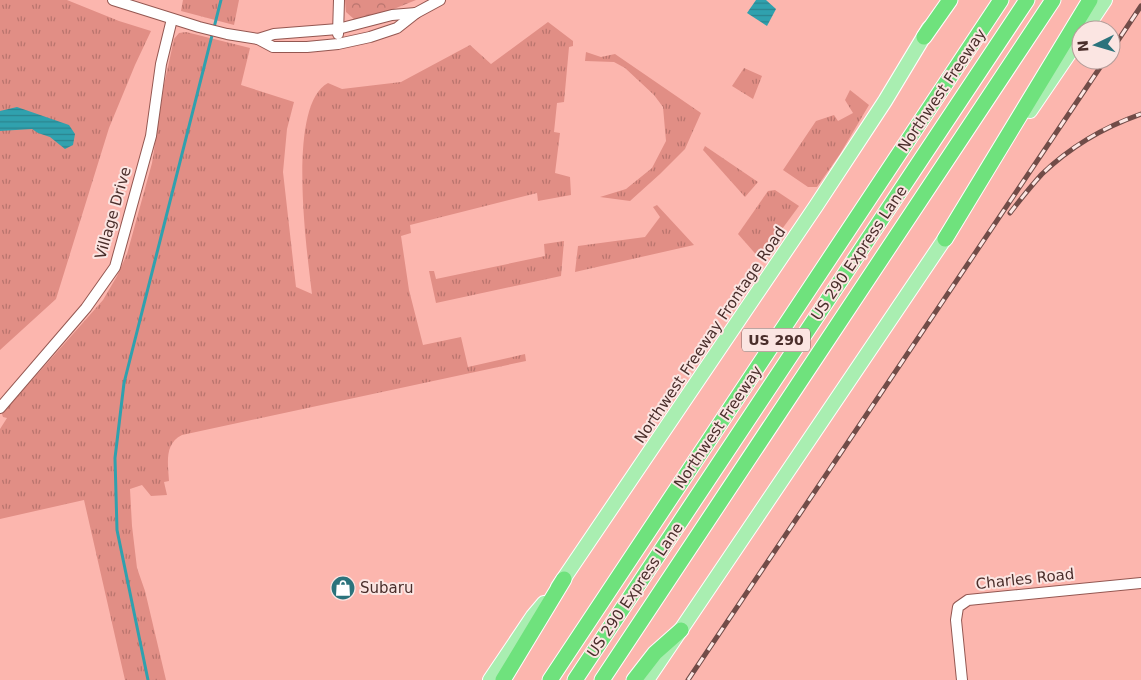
<svg xmlns="http://www.w3.org/2000/svg" width="1141" height="680" viewBox="0 0 1141 680" font-family="'DejaVu Sans',sans-serif">
<style>
.grass{fill:url(#grass-tufts)}
.park{fill:url(#park-crowns)}
.water{fill:url(#water-rules)}
.lines{fill:none;stroke-linecap:round;stroke-linejoin:round}
.stream{stroke:#30a1ae;stroke-width:3}
.minor-casing{stroke:#945751;stroke-width:12}
.major-casing{stroke:#fff;stroke-width:16}
.highway-casing{stroke:#fff;stroke-width:17}
.minor{stroke:#fff;stroke-width:10}
.major{stroke:#a9eeb1;stroke-width:14}
.highway{stroke:#6fe27d;stroke-width:15}
.rail-casing{stroke:#714c48;stroke-width:5}
.rail{stroke:#fbe5e2;stroke-width:3;stroke-dasharray:9;stroke-linecap:butt}
.labels{text-anchor:middle;stroke-width:4;stroke-linejoin:round;paint-order:stroke}
.shield{fill:#fbe5e2;stroke:#7f6562;stroke-width:1}
.shield-label{font-size:14px;font-weight:bold;fill:#4a2e2b}
.street-label{font-size:15px;fill:#4a2e2b;stroke:#fbe5e2}
.poi-label{font-size:15px;fill:#4a2e2b;stroke:#fbe5e2;text-anchor:start}
</style>
<defs>
<pattern id="grass-tufts" width="24" height="20" patternUnits="userSpaceOnUse" patternTransform="scale(1.25)"><rect width="24" height="20" fill="#e18e85"/><path d="M3 7l-1-3M5 7V3M7 7l1-3M15 17l-1-3M17 17v-4M19 17l1-3" fill="none" stroke="#b8746d"/></pattern>
<pattern id="park-crowns" width="20" height="18" patternUnits="userSpaceOnUse" patternTransform="scale(1.25)"><rect width="20" height="18" fill="#e18e85"/><path d="M2 6a3 3 0 1 1 6 0M12 15a3 3 0 1 1 6 0" fill="none" stroke="#b8746d"/></pattern>
<pattern id="water-rules" width="6" height="5" patternUnits="userSpaceOnUse" patternTransform="scale(1.25)"><rect width="6" height="5" fill="#30a1ae"/><path d="M0 2.5h6" fill="none" stroke="#2b848e"/></pattern>
</defs>
<rect width="100%" height="100%" fill="#fcb6ae"/>
<g class="grass">
<polygon points="0,0 67,0 119,21 151,31 135,65 109,128 56,299 0,350"/>
<polygon points="183,0 239,0 234,25 181,11"/>
<path d="M548 22 573 41V46L569 47 564 102 557 103 554 132 560 133 555 173 570 177 571 195 538 201 537 193 410 225 411 233 401 236 409 290 423 345 461 337 468 367 525 354 526 361 182 435C164 444 168 463 169 481L164 482 167 495 151 496 142 485 130 489 132 526 137 568 145 591 166 680H125L84 500 0 519V429L7 418 3 417 2 414 103 300 117 276 127 254 152 163 164 85 174 39 179 33 186 32 250 48 241 85 294 102 287 129 283 172 296 287 312 294C307 252 286 105 328 83L342 89 401 82 470 45 491 64Z"/>
<polygon points="586,52 601,57 615,54 701,113 685,149 660,174 630,201 600,197 626,189 652,168 666,141 663,107 654,95 625,68 614,62 585,61"/>
<polygon points="744,68 762,76 753,99 732,86"/>
<polygon points="850,90 869,105 840,154 817,187 808,187 783,170 816,121 834,115 838,121 853,113 845,100"/>
<polygon points="705,146 758,182 745,197 703,150"/>
<polygon points="775,190 799,206 760,259 738,234 768,191"/>
<polygon points="657,205 694,245 575,272 578,246 645,237 660,217 653,207"/>
<polygon points="564,241 561,276 436,303 429,271 434,271 436,279 545,256 544,244"/>
</g>
<polygon class="park" points="345,0 416,0 374,17 355,20 346,12"/>
<g class="water">
<polygon points="756,0 766,0 776,9 767,26 747,13"/>
<polygon points="17,107 69,125 75,134 73,145 65,149 50,137 38,133 32,129 0,131 0,111"/>
</g>
<g class="lines">
<polyline class="stream" points="148,680 117,530 115,458 124,383 221,0"/>
<defs>
<g id="minor">
<polyline points="113,0 199,27 227,34 258,39 273,47 307,47 338,44 370,37 397,28 416,13 440,0"/>
<polyline points="338,34 339,0"/>
<polyline points="258,39 274,34 338,29 392,15 416,13"/>
<polyline points="0,408 86,308 115,267 151,136 161,64 172,19"/>
<polyline points="962,680 956,620 958,607 968,600 1141,583"/>
</g>
<g id="major">
<polyline points="1085,30 1105,0"/>
<polyline points="1030,111 1081,36"/>
<polyline points="558,587 816,206 885,101 929,28"/>
<polyline points="490,680 533,616 544,603"/>
<polyline points="647,680 950,231"/>
</g>
<g id="highway">
<polyline points="924,37 950,0"/>
<polyline points="945,239 1090,0"/>
<polyline points="503,680 564,579"/>
<polyline points="550,680 1001,0"/>
<polyline points="575,680 1027,0"/>
<polyline points="602,680 1053,0"/>
<polyline points="634,680 655,653 681,630"/>
</g>
</defs>
<use href="#minor" class="minor-casing"/>
<use href="#major" class="major-casing"/>
<use href="#highway" class="highway-casing"/>
<use href="#minor" class="minor"/>
<use href="#major" class="major"/>
<use href="#highway" class="highway"/>
<defs>
<g id="rail">
<polyline points="1111,51 1141,6"/>
<path d="M1010 213C1020 200 1031 186 1042 174 1071 146 1104 127 1141 114"/>
<polyline points="688,680 1105,60"/>
</g>
</defs>
<use href="#rail" class="rail-casing"/>
<use href="#rail" class="rail"/>
</g>
<defs>
<symbol id="shop-disc" viewBox="-11 -11 22 22"><circle r="9.5" fill="#2b737c" stroke="#fbe5e2"/><path d="M-5-2.5h2.3a2.7 3.5 0 0 1 5.4 0H5L5.5 6h-11ZM-1.5-2.5h3a1.5 2.3 0 0 0-3 0Z" fill="#fff"/></symbol>
</defs>
<g fill-rule="evenodd">
<use href="#shop-disc" x="329" y="574" width="28" height="28"/>
</g>
<g class="labels">
<rect class="shield" x="742" y="328.5" width="68" height="23" rx="4"/>
<g class="shield-label">
<text x="776" y="345">US 290</text>
</g>
<g class="street-label">
<text transform="translate(942 90) rotate(-56)" y="5">Northwest Freeway</text>
<text transform="translate(113 213) rotate(-74)" y="5">Village Drive</text>
<text transform="translate(859 253) rotate(-56)" y="5">US 290 Express Lane</text>
<text transform="translate(710 335) rotate(-56)" y="5">Northwest Freeway Frontage Road</text>
<text transform="translate(718 427) rotate(-56)" y="5">Northwest Freeway</text>
<text transform="translate(1025 579) rotate(-6)" y="5">Charles Road</text>
<text transform="translate(635 590) rotate(-56)" y="5">US 290 Express Lane</text>
</g>
<g class="poi-label">
<text x="360" y="593">Subaru</text>
</g>
</g>
<g transform="translate(1096 45) rotate(265)"><circle r="24" fill="#fbe5e2" stroke="#b49c99"/>
<path d="M0-4L9 19L0 12L-9 19Z" fill="#2b737c"/>
<text y="-8" font-size="14" font-weight="bold" text-anchor="middle" fill="#4a2e2b">N</text>
</g>
</svg>
